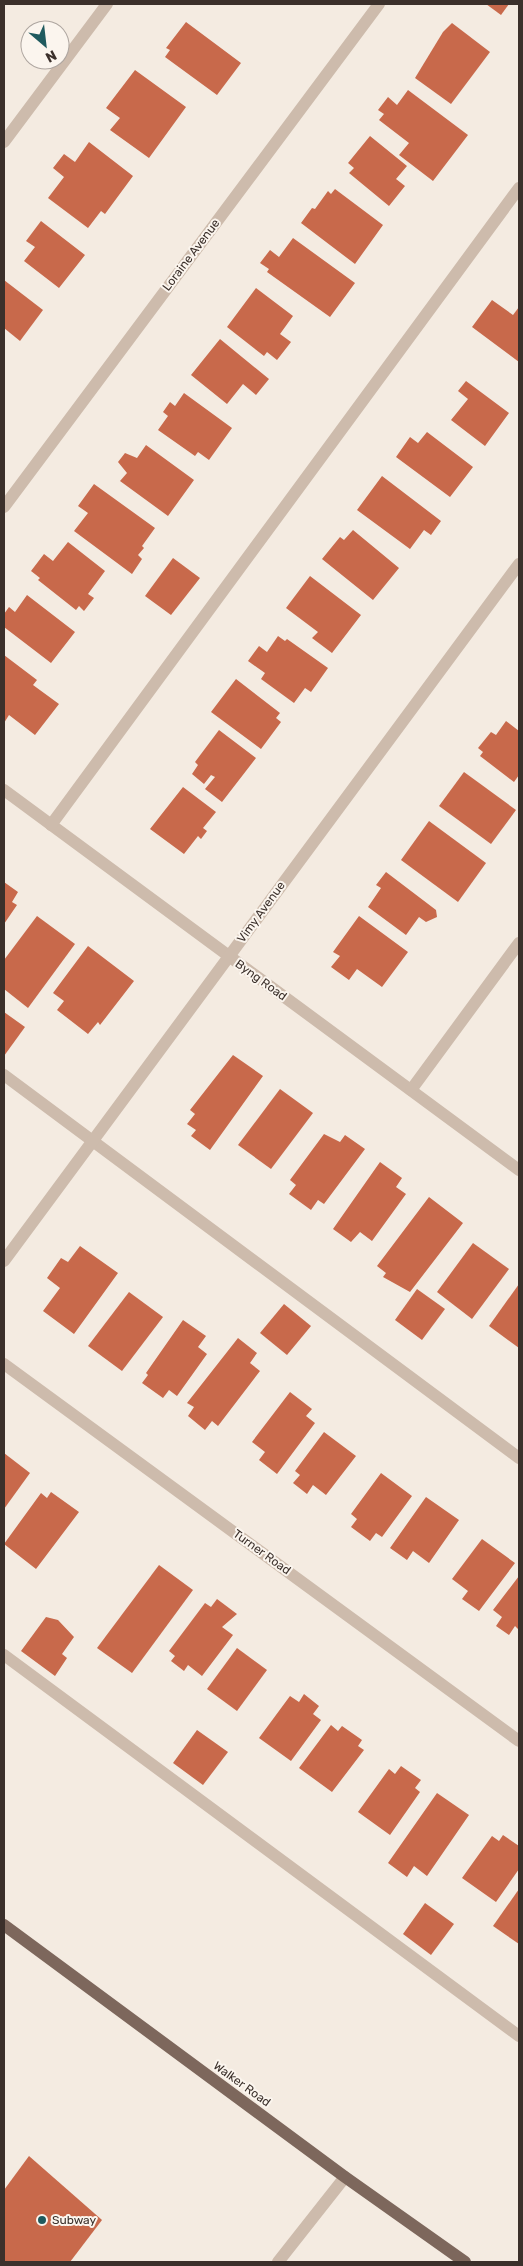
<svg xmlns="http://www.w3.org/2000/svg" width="523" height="2266" viewBox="0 0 523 2266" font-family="Rubik,sans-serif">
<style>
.building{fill:#c8694b}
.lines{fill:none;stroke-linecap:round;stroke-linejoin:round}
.minor{stroke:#cdbbac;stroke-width:12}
.major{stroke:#7d675c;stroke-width:12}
.poi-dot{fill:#1f5a5e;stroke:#fbf5ee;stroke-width:2}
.labels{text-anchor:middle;stroke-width:4;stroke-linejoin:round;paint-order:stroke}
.street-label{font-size:12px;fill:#3b302b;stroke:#fbf5ee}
.poi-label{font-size:12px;fill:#3b302b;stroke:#fbf5ee;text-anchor:start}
</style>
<rect width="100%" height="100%" fill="#f4ebe1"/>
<g class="building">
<polygon points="486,4 509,4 501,15"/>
<polygon points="186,22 241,63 217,95 165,57 170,50 166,48"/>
<polygon points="452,23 490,52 451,104 415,78 443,32"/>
<polygon points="135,70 186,107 149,158 110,130 120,118 106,108"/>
<polygon points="408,90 468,135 433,181 399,155 409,143 379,120 384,114 378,110 388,97 397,105"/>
<polygon points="370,136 407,166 396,179 405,186 389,206 349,173 354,168 348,163"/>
<polygon points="89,142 133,176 105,214 101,211 88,228 48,198 64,177 53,168 64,154 75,162"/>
<polygon points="335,189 383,225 355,264 301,223 312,208 315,209 328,191 331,194"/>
<polygon points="41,221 85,255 59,288 24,261 35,247 26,241"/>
<polygon points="293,238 355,283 330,317 267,272 269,269 260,263 270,250 279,257"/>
<polygon points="4,280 43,310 20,341 4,328"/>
<polygon points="256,288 293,316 280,334 291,342 277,360 267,352 264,356 227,327"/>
<polygon points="492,300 513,315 519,307 519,362 472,327"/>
<polygon points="220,339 269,379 256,395 243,384 227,404 191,375"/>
<polygon points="466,381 509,413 485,446 451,420 468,399 458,391"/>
<polygon points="184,393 232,428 209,460 198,452 195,456 158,430 168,416 163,412 170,402 175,406"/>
<polygon points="427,432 473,467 450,497 396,457 410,437 418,443"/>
<polygon points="146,445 194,480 168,516 120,481 127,473 118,462 125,453 137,458"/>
<polygon points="382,476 441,521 431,535 424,530 410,549 357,510"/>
<polygon points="94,484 155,528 142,546 144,548 138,555 142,559 132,574 74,531 88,513 78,506"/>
<polygon points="353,530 399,568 373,600 322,559 340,537 344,540"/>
<polygon points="68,542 105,571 88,594 94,598 84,611 79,606 76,610 38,580 40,578 31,571 44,554 53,561"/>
<polygon points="173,558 200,578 171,615 145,596"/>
<polygon points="310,576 361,615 332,653 312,638 318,632 286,608"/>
<polygon points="27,595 75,632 51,663 4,627 4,614 9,607 15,612"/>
<polygon points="278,636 285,641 287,639 328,668 311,692 305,688 294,703 261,679 265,673 248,661 259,646 267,652"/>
<polygon points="4,655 37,680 33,685 59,704 35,735 9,715 4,723"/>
<polygon points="236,679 280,713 276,718 281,722 261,749 211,712"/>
<polygon points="506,721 519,731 519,775 514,782 480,756 483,752 478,748 491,732 496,735"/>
<polygon points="219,730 256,758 222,802 205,789 215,777 211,775 204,784 192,774 198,765 195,762"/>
<polygon points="464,772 516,810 491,844 439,806"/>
<polygon points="183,787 216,812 203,828 207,831 201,839 198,836 184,854 150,829"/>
<polygon points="429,821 486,863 458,902 401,860"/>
<polygon points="386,872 436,910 437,917 426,922 419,917 406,935 368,907 381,888 376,885"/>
<polygon points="4,882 18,892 12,902 17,905 4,924"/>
<polygon points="37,916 75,944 28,1008 4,989 4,960"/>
<polygon points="359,916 408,952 382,987 357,969 349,980 331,967 340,956 333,952"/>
<polygon points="88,946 134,981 100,1025 98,1022 88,1034 57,1010 64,1001 53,993"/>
<polygon points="4,1012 25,1027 4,1056"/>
<polygon points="233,1055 263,1076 210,1150 191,1136 196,1130 187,1124 195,1114 190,1110"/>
<polygon points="280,1089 313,1113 271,1169 238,1145"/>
<polygon points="324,1134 340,1142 345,1135 365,1149 324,1204 318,1200 311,1210 289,1194 296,1185 290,1180"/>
<polygon points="380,1162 402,1178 396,1187 406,1194 372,1241 360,1232 351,1242 333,1229"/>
<polygon points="429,1197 463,1223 410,1292 383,1277 386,1273 377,1266"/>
<polygon points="473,1243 509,1269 472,1319 437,1292"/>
<polygon points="80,1246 118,1273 74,1334 43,1311 60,1288 47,1278 61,1258 68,1262"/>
<polygon points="519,1284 519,1348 489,1326"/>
<polygon points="417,1289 445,1309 422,1340 395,1320"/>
<polygon points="129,1292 163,1317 122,1371 88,1346"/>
<polygon points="284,1304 311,1326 287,1355 260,1333"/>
<polygon points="183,1320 206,1336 198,1347 207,1354 177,1396 169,1390 163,1398 142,1383 148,1375 146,1373"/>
<polygon points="238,1338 257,1353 250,1363 260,1371 218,1426 212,1421 205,1430 188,1416 194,1407 187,1403"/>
<polygon points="290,1392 312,1409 306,1416 315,1423 277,1474 259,1460 265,1452 252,1442"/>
<polygon points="324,1432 356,1456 326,1495 313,1485 307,1494 293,1483 300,1475 295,1471"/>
<polygon points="4,1453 30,1473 4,1509"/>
<polygon points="381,1473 412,1496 382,1537 376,1533 370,1541 351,1527 357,1519 351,1514"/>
<polygon points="51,1492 79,1512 36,1569 4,1544 41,1493 47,1498"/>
<polygon points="426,1497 459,1520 429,1563 413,1551 407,1560 390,1548"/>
<polygon points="482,1539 515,1563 479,1611 462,1599 468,1591 452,1579"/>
<polygon points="159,1565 193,1590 132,1673 97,1648"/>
<polygon points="519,1576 519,1630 515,1626 509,1635 496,1626 502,1617 493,1610"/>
<polygon points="217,1599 237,1614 222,1627 233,1635 202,1676 188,1665 184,1671 171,1661 175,1656 169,1651 205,1603 211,1607"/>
<polygon points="46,1617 58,1620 74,1637 62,1654 67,1658 55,1676 21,1651"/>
<polygon points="237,1648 267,1670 237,1711 207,1689"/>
<polygon points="304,1694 319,1706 313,1714 321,1720 291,1761 259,1738 290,1696 299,1702"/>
<polygon points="331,1725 338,1731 342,1726 362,1740 358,1746 364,1750 332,1792 299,1768"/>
<polygon points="197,1730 228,1752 203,1785 173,1763"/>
<polygon points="401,1766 421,1780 415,1788 420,1792 390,1835 358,1812 389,1769 395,1774"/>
<polygon points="437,1793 469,1815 427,1876 414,1866 407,1877 388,1863"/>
<polygon points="503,1835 519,1846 519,1869 496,1902 462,1878 492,1836 499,1841"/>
<polygon points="519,1889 519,1944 493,1926"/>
<polygon points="425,1903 454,1924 431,1955 403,1934"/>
<polygon points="29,2156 102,2220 70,2262 4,2262 4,2190"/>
</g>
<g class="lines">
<g class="minor">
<polyline points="4,142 107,4"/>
<polyline points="4,507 379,4"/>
<polyline points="4,790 519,1170"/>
<polyline points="51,825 519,188"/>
<polyline points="4,1075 519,1458"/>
<polyline points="411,1090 519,943"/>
<polyline points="4,1261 519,564"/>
<polyline points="4,1364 519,1741"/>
<polyline points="4,1655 519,2036"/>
<polyline points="278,2262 345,2177"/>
</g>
<polyline class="major" points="4,1925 345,2177 465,2262"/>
</g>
<circle class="poi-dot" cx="42" cy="2220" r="5"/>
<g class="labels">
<g class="street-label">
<text transform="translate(191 255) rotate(-53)" y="4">Loraine Avenue</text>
<text transform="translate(261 912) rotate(-54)" y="4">Vimy Avenue</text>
<text transform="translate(261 980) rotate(36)" y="4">Byng Road</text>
<text transform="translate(262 1552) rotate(36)" y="4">Turner Road</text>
<text transform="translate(242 2084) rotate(36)" y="4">Walker Road</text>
</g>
<g class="poi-label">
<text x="52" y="2224">Subway</text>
</g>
</g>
<rect width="523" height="2266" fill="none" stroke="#3b302b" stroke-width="10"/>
<g transform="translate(45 45) rotate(152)"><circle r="24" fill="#fbf5ee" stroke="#aea6a0"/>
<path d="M0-4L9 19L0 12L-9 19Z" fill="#1f5a5e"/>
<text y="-8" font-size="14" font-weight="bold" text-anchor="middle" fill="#3b302b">N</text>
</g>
</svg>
